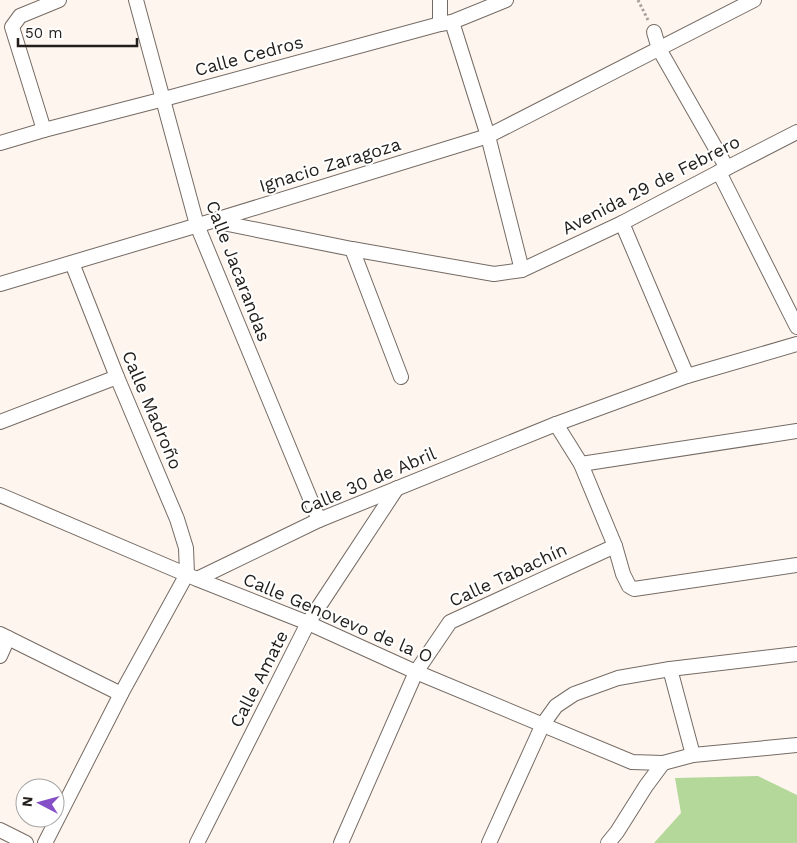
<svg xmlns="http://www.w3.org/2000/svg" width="797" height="843" viewBox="0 0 797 843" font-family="'Work Sans',sans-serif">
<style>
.green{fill:#b3d89a}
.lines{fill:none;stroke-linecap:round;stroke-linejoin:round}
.minor-casing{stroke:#756b64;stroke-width:16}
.path{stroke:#a9a29c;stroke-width:3;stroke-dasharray:2.5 2.5;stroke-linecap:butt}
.minor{stroke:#fff;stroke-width:14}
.labels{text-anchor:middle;stroke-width:4;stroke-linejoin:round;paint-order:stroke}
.street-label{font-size:18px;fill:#221e1b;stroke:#fff}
</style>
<rect width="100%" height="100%" fill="#fef5ee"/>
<polygon class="green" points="758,776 797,795 797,843 654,843 681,813 675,778"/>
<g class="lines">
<defs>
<g id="minor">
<polyline points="136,0 197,225 319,520"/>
<polyline points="440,0 440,24"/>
<polyline points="452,22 488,136 522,270"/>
<polyline points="654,32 659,49 727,168"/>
<polyline points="44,130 12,27 20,16 59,0"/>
<polyline points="0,143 44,130 164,99 440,24 452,22 506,0"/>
<polyline points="719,172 797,327"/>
<polyline points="213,221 352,249 494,274 522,270 622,223 719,172 797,132"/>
<polyline points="622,223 687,376"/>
<polyline points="352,249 401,377"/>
<polyline points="0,284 212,221 488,136 754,0"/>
<polyline points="0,422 117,377"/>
<polyline points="556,424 581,464 615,546 623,574 629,586 634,589 797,565"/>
<polyline points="581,464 797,431"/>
<polyline points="0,495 197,579 308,623 416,672 632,762 663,763 693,755 797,745"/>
<polyline points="197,579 319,520 556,424 687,376 797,344"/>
<polyline points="0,634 121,694"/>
<polyline points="0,656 8,638"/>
<polyline points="670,669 693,755"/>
<polyline points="0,830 26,843"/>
<polyline points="45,843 121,694 187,574 186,548 177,519 117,377 72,263"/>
<polyline points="197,843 308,623 397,488"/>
<polyline points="341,843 416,672 450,622 615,546"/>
<polyline points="489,843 543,724 556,706 574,694 618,678 670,669 797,654"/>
<polyline points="608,843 617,832 646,786 663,763"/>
</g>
</defs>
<use href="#minor" class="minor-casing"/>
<polyline class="path" points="638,0 648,20"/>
<use href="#minor" class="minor"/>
</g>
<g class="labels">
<g class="street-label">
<text transform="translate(249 56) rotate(-15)" y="6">Calle Cedros</text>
<text transform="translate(330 165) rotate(-17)" y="6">Ignacio Zaragoza</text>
<text transform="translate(651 185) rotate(-27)" y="6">Avenida 29 de Febrero</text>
<text transform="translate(238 271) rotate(69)" y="6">Calle Jacarandas</text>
<text transform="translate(152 410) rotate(67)" y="6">Calle Madroño</text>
<text transform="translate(368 481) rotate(-23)" y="6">Calle 30 de Abril</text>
<text transform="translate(508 575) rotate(-25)" y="6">Calle Tabachín</text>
<text transform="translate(338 618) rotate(23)" y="6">Calle Genovevo de la O</text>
<text transform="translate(259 679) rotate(-63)" y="6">Calle Amate</text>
</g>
</g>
<g transform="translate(40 803) rotate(276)"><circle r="24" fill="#ffffff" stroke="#a7a5a4"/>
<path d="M0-4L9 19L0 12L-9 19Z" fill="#844fc7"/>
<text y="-8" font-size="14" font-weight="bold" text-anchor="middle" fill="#221e1b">N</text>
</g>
<path d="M18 38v8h119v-8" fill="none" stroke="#221e1b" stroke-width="2.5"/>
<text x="25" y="38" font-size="15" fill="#221e1b" stroke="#ffffff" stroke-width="4" paint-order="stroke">50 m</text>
</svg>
